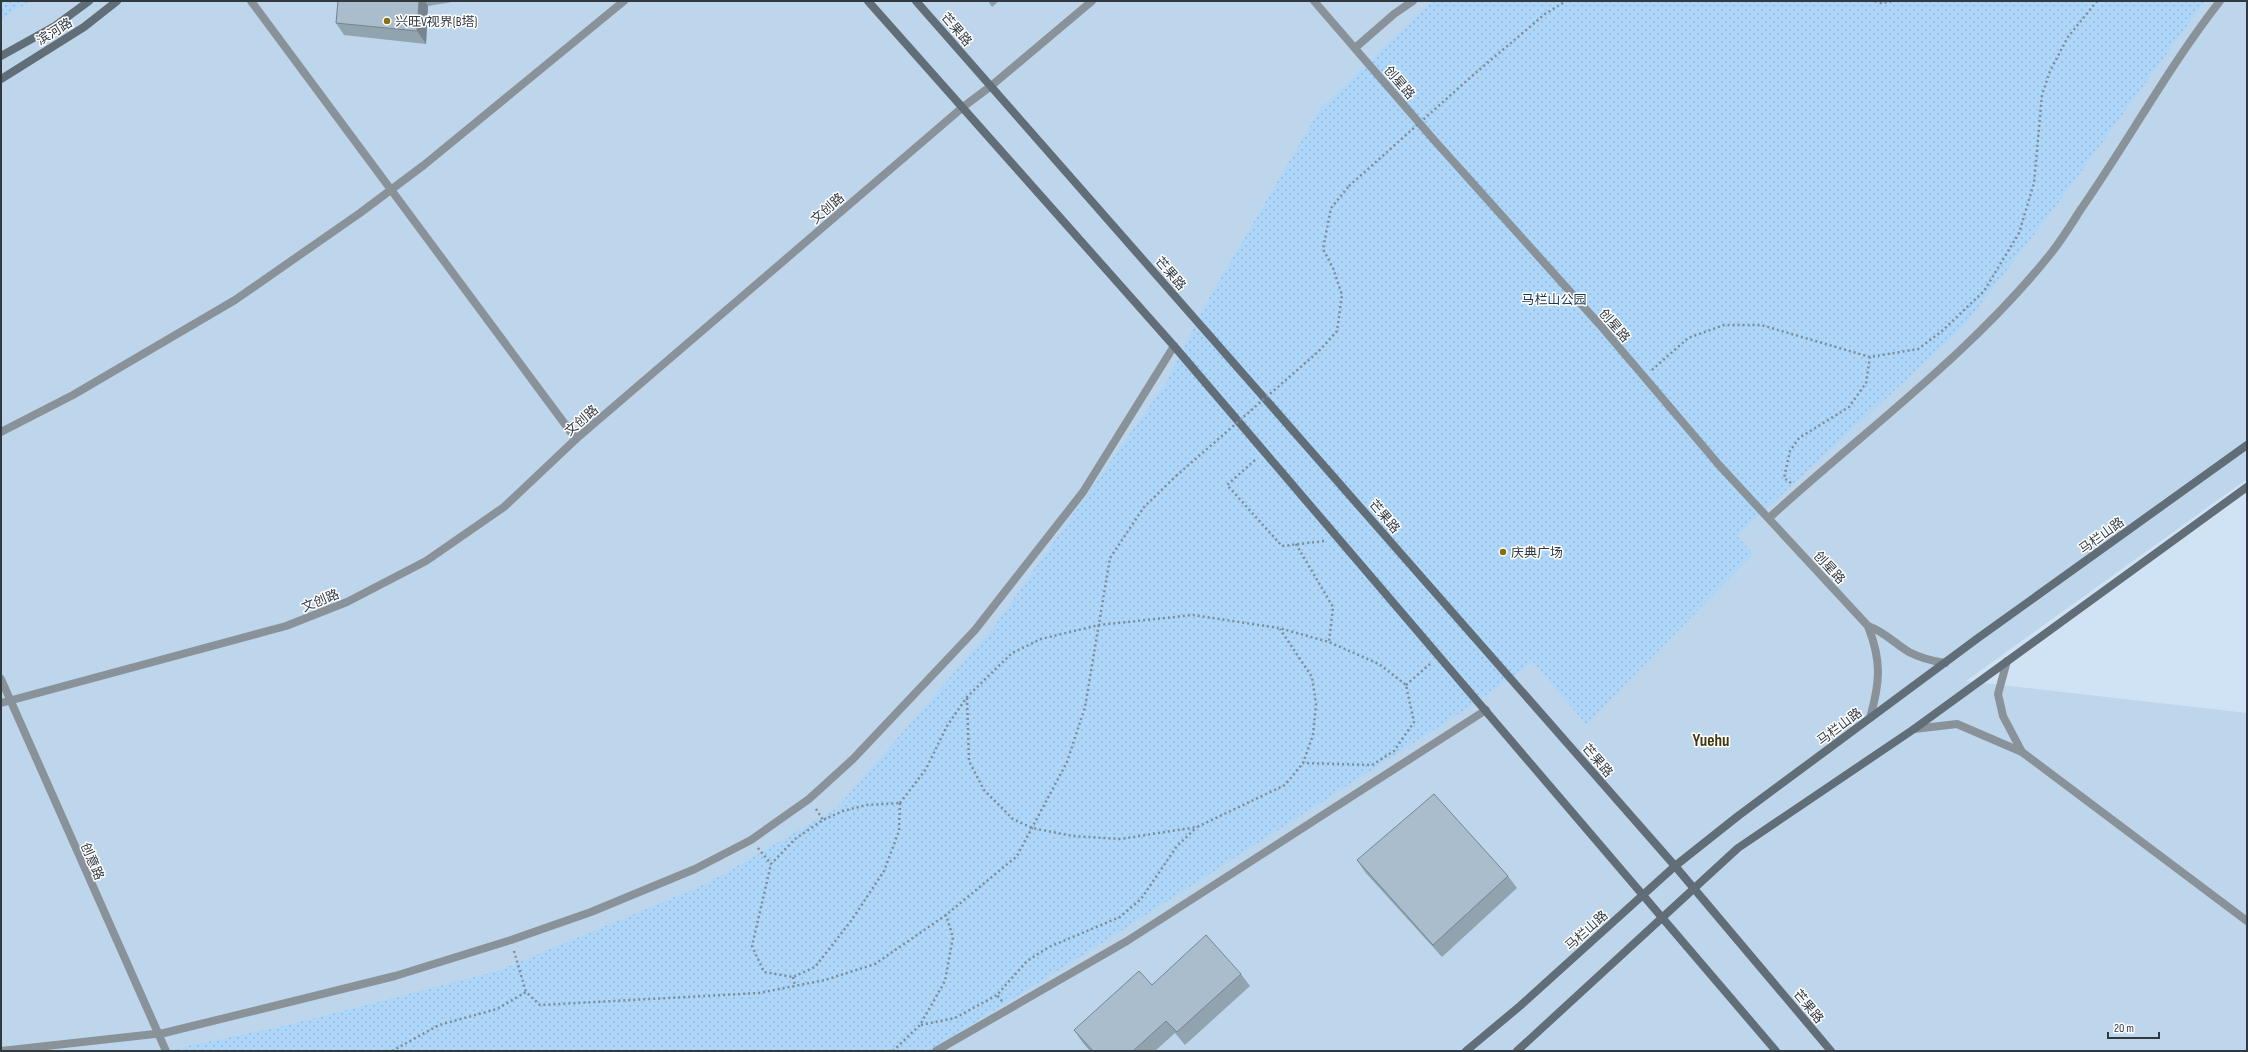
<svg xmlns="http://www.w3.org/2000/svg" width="2248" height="1052" viewBox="0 0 2248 1052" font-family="'Sofia Sans Condensed','Noto Sans SC',sans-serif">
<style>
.built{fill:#bdd6ec}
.park{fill:url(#park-dots)}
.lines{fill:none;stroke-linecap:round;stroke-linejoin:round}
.path{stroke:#7e8c97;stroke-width:2.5;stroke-dasharray:2 3;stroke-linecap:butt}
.street{stroke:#8a9299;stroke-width:8}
.secondary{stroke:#616d77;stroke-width:8}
.path-bridge{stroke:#7e8c97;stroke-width:2.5;stroke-dasharray:2 3;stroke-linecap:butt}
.wall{fill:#92a3b0}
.shaded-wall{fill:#778490}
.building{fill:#aabdcd;stroke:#778490}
.poi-dot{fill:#867111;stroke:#fff;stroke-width:1.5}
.labels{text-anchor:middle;stroke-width:3;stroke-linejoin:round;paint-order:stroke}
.poi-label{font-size:13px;fill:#313940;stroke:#fff;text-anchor:start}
.street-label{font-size:13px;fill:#313940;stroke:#fff}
.park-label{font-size:13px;fill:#18364d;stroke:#fff}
.district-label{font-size:17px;font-weight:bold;fill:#41370d;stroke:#fff}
</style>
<defs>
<pattern id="park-dots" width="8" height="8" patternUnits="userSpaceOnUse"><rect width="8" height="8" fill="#add6f9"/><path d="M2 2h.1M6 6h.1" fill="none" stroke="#95b8d6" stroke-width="1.8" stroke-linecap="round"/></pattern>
</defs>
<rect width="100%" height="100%" fill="#cfe3f4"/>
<polygon class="built" points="1,1 2247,1 2247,479 1966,681 2247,713 2247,1051 1,1051"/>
<g class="park">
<polygon points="1,1 31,1 1,19"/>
<polygon points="1432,1 2205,1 2061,199 1963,327 1737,536 1753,554 1586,724 1533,662 1457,715 1113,936 929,1051 165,1051 288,1025 498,971 708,883 837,808 993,628 1166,383 1207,302 1320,109"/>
</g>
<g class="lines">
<g class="path">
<polyline points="1875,1 1881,3 1895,1"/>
<polyline points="1472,76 1545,14 1566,1"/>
<polyline points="1319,351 1337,331 1342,295 1333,268 1323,249 1331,208 1349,186"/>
<polyline points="1652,370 1688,338 1724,325 1761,325 1870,357 1918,349 1941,332 1984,291 2019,233 2034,183 2042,95 2050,71 2068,37 2097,1"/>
<polyline points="1255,460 1227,485 1282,546 1325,541"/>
<polyline points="1791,483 1784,478 1790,451 1799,438 1849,407 1866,383 1870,357"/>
<polyline points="1296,544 1333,607 1329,642"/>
<polyline points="1406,685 1430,664"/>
<polyline points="967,698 969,761 984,790 1013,819 1032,828 1073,836 1120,839 1197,827 1285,785 1303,763 1313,735 1316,704 1312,677 1280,629"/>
<polyline points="900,803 926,769 947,726 967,697 1012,653 1041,639 1099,625 1193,615 1279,628 1329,642 1379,664 1406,685 1414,722 1394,751 1372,765 1303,763"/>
<polygon points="900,803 899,831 884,871 851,921 815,967 793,977 764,972 752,946 771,864 795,839 823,820 843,811 866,805"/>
<polyline points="816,809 823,820"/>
<polyline points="758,848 771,864"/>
<polyline points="514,951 526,992"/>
<polyline points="793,977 795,986"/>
<polyline points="1002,1001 997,995 1027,961 1049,947 1120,917 1141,899 1177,846 1197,827"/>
<polyline points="921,1025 955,1018 997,995"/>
<polyline points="392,1051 439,1025 497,1009 526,992 540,1005 759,993 825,980 875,964 946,915 1017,856 1067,762 1085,707 1110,558 1144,507 1176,476"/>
<polyline points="893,1051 920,1025 945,981 953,937 946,915"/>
</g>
<g class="street">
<polyline points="251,1 576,439"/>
<path d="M1314 1 1434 140 1600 325 1719 465 1868 626C1882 662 1880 682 1870 718"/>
<polyline points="1355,48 1394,14 1413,1"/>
<polyline points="1,432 73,395 235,300 360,213 424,165 624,1"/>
<path d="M1769 518C1864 431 1971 354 2052 252 2063 238 2072 223 2081 209 2129 140 2169 66 2220 1"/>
<path d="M1868 626C1885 632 1894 643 1909 652 1920 658 1933 661 1945 663"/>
<polyline points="2007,661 1998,694 2003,716 2022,752"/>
<polyline points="1,679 166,1051"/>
<polyline points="1,703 286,626 347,602 426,561 504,507 576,439 963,107 991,86 1092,1"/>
<polyline points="1914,729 1957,724 2022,752 2247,921"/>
<polyline points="1,1051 164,1033 395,976 511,940 591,912 695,869 751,840 809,799 853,759 975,630 1083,492 1174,346"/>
<polyline points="936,1051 1127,941 1486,710"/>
</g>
<g class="secondary">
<polyline points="868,1 1174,346 1776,1051"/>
<polyline points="916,1 1675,866 1831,1051"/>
<polyline points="1,56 55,26 89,1"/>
<polyline points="1,79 84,27 117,1"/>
<polyline points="1466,1051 1520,1006 1675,866 1738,816 1978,638 2247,445"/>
<polyline points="1517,1051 1738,848 1914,729 2247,487"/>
</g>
<g class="path-bridge">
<polyline points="1349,186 1472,76"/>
<polyline points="1176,476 1319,351"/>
</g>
</g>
<g class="wall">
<polygon points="338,1 458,1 428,6 426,44 344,35 336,23"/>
<polygon points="988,1 999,1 992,7"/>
<polygon points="1357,860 1508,876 1517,888 1442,957 1365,872"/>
<polygon points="1241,974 1250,986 1185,1045 1175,1033 1155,1051 1090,1051 1083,1043 1074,1030 1152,985"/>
</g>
<polygon class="shaded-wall" points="419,1 425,1 428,6 426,44 417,31"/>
<g class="building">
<polygon points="338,1 419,1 417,31 336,23"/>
<polygon points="1434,794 1508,876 1433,945 1357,860"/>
<polygon points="1206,935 1241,974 1177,1032 1166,1021 1133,1051 1093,1051 1074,1030 1139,971 1152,985"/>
</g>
<g class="poi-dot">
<circle cx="387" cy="21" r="4"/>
<circle cx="1503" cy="552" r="4"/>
</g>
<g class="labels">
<g class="poi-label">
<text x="395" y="26">兴旺V视界(B塔)</text>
<text x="1511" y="557">庆典广场</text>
</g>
<g class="street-label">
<text transform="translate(957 29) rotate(49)" y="5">芒果路</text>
<text transform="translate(54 31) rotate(-32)" y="5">滨河路</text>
<text transform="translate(1400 82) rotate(49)" y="5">创星路</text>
<text transform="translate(827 208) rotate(-41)" y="5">文创路</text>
<text transform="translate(1171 273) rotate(49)" y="5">芒果路</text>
<text transform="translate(1615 325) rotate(49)" y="5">创星路</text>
<text transform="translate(581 420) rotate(-41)" y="5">文创路</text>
<text transform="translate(1385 516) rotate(49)" y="5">芒果路</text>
<text transform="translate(2101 535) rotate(-36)" y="5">马栏山路</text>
<text transform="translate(1830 567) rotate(47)" y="5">创星路</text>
<text transform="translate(320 600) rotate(-22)" y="5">文创路</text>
<text transform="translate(1839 726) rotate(-37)" y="5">马栏山路</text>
<text transform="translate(1598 760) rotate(49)" y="5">芒果路</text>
<text transform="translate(93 861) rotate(67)" y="5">创意路</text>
<text transform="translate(1586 930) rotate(-42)" y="5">马栏山路</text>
<text transform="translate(1809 1006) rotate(50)" y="5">芒果路</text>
</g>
<g class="park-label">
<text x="1554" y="304">马栏山公园</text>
</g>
<g class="district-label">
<text x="1711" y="746">Yuehu</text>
</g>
</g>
<rect width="2248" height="1052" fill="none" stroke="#313940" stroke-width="4"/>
<path d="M2108 1032v6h51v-6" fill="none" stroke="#313940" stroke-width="2"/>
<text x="2114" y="1032" font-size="12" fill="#313940" stroke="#ffffff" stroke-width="3" paint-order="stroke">20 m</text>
</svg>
